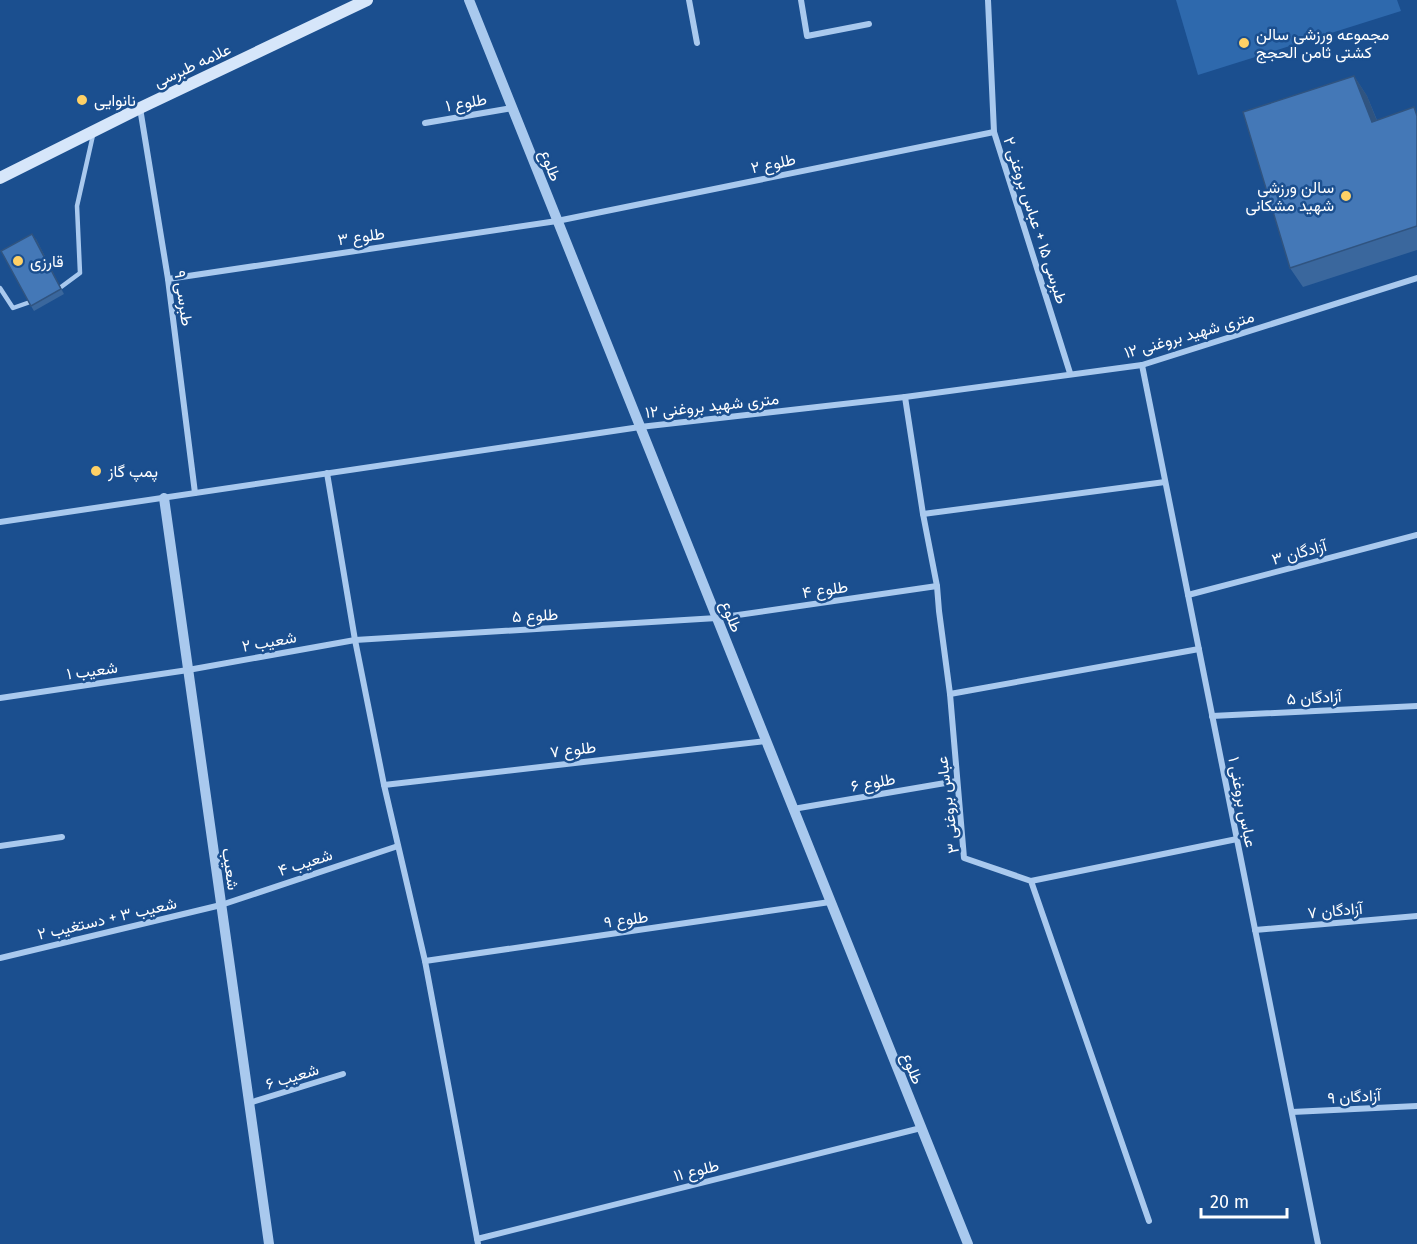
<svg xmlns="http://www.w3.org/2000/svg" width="1417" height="1244" viewBox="0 0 1417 1244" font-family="'Fira Sans',Vazirmatn,sans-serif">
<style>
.green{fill:#2e69ad}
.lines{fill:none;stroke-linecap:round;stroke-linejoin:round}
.service{stroke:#a9c9ee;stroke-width:4.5}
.minor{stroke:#a9c9ee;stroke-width:6}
.tertiary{stroke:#a9c9ee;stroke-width:10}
.secondary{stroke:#d6e6fa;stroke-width:12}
.wall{fill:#3a679d}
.shaded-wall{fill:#305480}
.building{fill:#4478b7;stroke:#305480;stroke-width:1.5}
.poi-dot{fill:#ffd166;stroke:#1b4f8f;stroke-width:2}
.labels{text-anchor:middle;stroke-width:5;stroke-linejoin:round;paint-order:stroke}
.poi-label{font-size:16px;fill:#fff;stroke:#1b4f8f;text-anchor:start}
.street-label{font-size:16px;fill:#fff;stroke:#1b4f8f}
</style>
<rect width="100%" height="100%" fill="#1b4f8f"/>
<polygon class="green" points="1176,0 1397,0 1401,11 1198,75"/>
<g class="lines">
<g class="service">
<polyline points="0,288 13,308 33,301"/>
<polyline points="57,290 80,273 77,206 93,135"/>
</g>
<g class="minor">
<polyline points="689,0 697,43"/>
<polyline points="801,0 807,36 869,24"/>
<polyline points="988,0 994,132 1070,373"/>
<polyline points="140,108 168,279 195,493"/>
<polyline points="425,123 512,108"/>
<polyline points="168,279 557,221 994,132"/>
<polyline points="1142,365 1318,1244"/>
<polyline points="905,397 923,514 937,586 939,611 950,694 964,858 1031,881 1149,1221"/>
<polyline points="327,473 355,640 384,785 425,961 478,1244"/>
<polyline points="923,514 1165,482"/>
<polyline points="0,522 640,427 905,397 1142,365 1417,278"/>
<polyline points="1188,595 1417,535"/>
<polyline points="950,694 1199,649"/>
<polyline points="0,698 188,670 355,640 717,618 937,586"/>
<polyline points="1212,716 1417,706"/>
<polyline points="384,785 766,741"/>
<polyline points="793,809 957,781"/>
<polyline points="0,846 62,837"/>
<polyline points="1031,881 1237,839"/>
<polyline points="1255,930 1417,916"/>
<polyline points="0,958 221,905 398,846"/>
<polyline points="425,961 830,902"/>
<polyline points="249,1103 343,1074"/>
<polyline points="1292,1112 1417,1106"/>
<polyline points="477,1239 921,1128"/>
</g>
<g class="tertiary">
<polyline points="469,0 968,1244"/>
<polyline points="164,498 269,1244"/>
</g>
<polyline class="secondary" points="0,178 140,108 367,0"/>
</g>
<g class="wall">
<polygon points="1354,76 1367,96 1377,120 1417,116 1417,250 1303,287 1290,268"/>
<polygon points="36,239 64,294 34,311 31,306"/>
</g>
<g class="shaded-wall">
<polygon points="1354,76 1367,96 1385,141 1372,122"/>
<polygon points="32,234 36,239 64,294 61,289"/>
</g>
<g class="building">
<polygon points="1354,76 1372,122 1414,107 1417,116 1417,226 1290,268 1243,112"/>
<polygon points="32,234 61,289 31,306 1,251"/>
</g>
<g class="poi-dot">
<circle cx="1244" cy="43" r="6"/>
<circle cx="82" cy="100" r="6"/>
<circle cx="1346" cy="196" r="6"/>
<circle cx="18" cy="261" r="6"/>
<circle cx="96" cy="471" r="6"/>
</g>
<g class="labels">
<g class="poi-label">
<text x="1256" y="40">مجموعه ورزشی سالن<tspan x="1256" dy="18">کشتی ثامن الحجج</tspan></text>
<text x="94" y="106">نانوایی</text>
<text x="1334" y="193" text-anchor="end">سالن ورزشی<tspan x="1334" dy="18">شهید مشکانی</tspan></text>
<text x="30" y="267">قارزی</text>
<text x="108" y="477">پمپ گاز</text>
</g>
<g class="street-label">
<text transform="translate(192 65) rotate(-25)" y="6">علامه طبرسی</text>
<text transform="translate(466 102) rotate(-10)" y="6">طلوع ۱</text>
<text transform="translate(773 163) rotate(-12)" y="6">طلوع ۲</text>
<text transform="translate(551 165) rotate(68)" y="6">طلوع</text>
<text transform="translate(1036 220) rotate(72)" y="6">طبرسی ۱۵ + عباس بروغنی ۲</text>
<text transform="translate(361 236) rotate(-8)" y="6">طلوع ۳</text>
<text transform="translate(184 298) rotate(82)" y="6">طبرسی ۹</text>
<text transform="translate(1189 334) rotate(-16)" y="6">۱۲ متری شهید بروغنی</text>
<text transform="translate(712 405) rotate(-6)" y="6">۱۲ متری شهید بروغنی</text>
<text transform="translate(1299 552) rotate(-15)" y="6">آزادگان ۳</text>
<text transform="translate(825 589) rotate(-8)" y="6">طلوع ۴</text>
<text transform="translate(535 615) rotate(-3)" y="6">طلوع ۵</text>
<text transform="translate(732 616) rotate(68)" y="6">طلوع</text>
<text transform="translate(269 641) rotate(-10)" y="6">شعیب ۲</text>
<text transform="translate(92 670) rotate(-8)" y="6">شعیب ۱</text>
<text transform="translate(1314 697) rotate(-3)" y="6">آزادگان ۵</text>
<text transform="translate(573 749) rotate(-7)" y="6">طلوع ۷</text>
<text transform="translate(873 782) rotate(-10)" y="6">طلوع ۶</text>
<text transform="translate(1243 802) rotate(79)" y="6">عباس بروغنی ۱</text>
<text transform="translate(947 805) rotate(-97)" y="6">عباس بروغنی ۳</text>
<text transform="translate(305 862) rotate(-18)" y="6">شعیب ۴</text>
<text transform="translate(231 869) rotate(82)" y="6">شعیب</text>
<text transform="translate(1335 910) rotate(-5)" y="6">آزادگان ۷</text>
<text transform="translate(107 918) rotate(-13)" y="6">شعیب ۳ + دستغیب ۲</text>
<text transform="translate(626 919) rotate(-8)" y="6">طلوع ۹</text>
<text transform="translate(913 1068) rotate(68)" y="6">طلوع</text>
<text transform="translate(292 1076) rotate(-17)" y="6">شعیب ۶</text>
<text transform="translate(1354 1096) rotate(-3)" y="6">آزادگان ۹</text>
<text transform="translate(696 1170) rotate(-14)" y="6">طلوع ۱۱</text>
</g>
</g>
<path d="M1201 1208v9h86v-9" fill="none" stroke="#ffffff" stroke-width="3"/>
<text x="1210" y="1208" font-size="18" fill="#ffffff" stroke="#1b4f8f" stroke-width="4.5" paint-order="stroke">20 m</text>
</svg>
